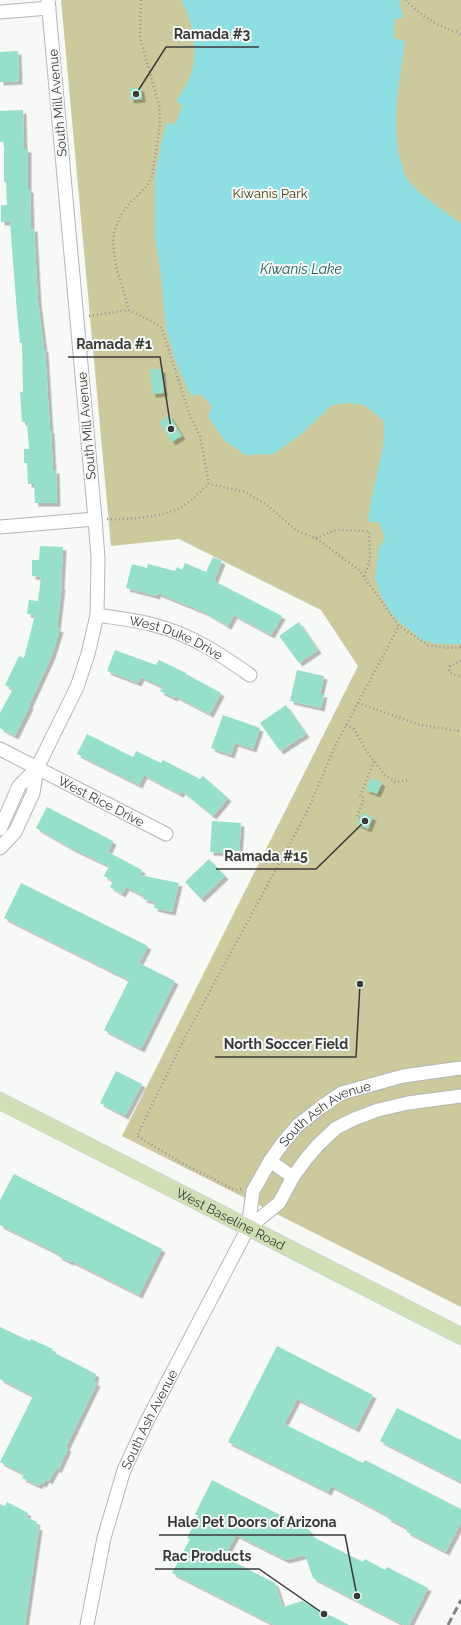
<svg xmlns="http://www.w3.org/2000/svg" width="461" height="1625" viewBox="0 0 461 1625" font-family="Raleway,sans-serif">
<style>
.green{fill:#ccc99d}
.water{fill:#8edfe1}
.building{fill:#96e0cb;filter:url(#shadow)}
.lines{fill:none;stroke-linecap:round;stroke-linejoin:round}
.minor-casing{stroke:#b4b7b5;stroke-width:15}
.major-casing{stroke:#d3d4d3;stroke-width:18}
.path{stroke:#939693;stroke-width:2.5;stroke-dasharray:1 3;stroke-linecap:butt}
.minor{stroke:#fff;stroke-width:13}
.major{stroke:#cee0b4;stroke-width:16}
.rail{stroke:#818381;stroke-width:3;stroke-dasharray:8 4;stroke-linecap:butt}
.labels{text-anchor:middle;stroke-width:4;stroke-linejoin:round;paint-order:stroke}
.street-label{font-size:13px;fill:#383a38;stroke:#f6f9f6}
.park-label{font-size:13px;fill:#464213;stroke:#f6f9f6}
.water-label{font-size:14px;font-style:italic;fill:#1a5e60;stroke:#f6f9f6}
.leader{fill:none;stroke:#383a38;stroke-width:1.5}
.callout-dot{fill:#383a38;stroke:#f6f9f6;stroke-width:1.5}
.callout-label{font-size:14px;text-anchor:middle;font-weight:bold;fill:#383a38;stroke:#f6f9f6;stroke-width:4;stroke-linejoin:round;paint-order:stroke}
</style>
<defs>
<filter id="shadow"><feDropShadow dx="3.5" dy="3.5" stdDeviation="0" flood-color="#0004"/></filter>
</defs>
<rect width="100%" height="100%" fill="#f6f9f6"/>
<polygon class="green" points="61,0 461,0 461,1307 122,1136 358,666 321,610 179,539 111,546"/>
<path class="water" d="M181 0H399L403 17 394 20V38L405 41C400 82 389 125 402 165 403 169 404 175 407 179 422 198 443 209 461 224V644H437L422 640 401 623 390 612 381 596 375 578 379 548 385 539 379 522H368C370 508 372 493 376 479 380 459 387 440 383 420L364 405 346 403 332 405 299 436 273 454 246 455 225 441 208 416 212 407 201 394 191 396 175 360 166 328 161 276 155 236V176L162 139 167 123 176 124 182 105 176 101C182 92 190 81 192 70 198 50 192 17 181 0Z"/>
<g class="building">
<polygon points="18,51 19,81 0,82 0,52"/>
<polygon points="130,88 141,88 142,99 130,100"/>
<polygon points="23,110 24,149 28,149 28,189 30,189 31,228 34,228 38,301 44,349 45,349 50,430 51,430 53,470 56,470 57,503 35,503 34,484 28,484 27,463 24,463 24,449 29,449 27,422 22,422 20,392 23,392 22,343 20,343 17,313 10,222 1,222 1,205 7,205 6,182 4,182 4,142 0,142 0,111"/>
<polygon points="150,369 162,369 164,393 152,394"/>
<polygon points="169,415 182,436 172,442 159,422"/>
<polygon points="40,546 63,547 61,586 62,586 57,628 60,629 52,655 29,705 30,706 15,736 0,728 0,713 13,689 5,685 19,656 24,658 35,615 27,614 29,600 38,601 41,577 32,576 32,560 39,560"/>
<polygon points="213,557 222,561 214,581 282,616 271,635 234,615 228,626 204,612 157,593 157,596 126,588 132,564 147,568 148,564 175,571 177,567 182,570 185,563 206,572"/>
<polygon points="299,622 318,650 299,663 279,636"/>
<polygon points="115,650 156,665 159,660 186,673 186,674 221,693 210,714 175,696 174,698 160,691 163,687 141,677 138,683 107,671"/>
<polygon points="297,670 324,676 320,694 324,694 321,708 290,701"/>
<polygon points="286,705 306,734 280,751 260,723"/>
<polygon points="223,715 260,728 253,749 235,743 231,755 211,748"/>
<polygon points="87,734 133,757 136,751 161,763 163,760 200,779 203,776 228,798 213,816 182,791 180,794 144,775 139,785 77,754"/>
<polygon points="371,778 382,783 377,794 366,790"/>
<polygon points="47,807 113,841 108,852 142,870 140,875 179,883 172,912 154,908 155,902 143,899 144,896 126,887 122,894 110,887 113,881 104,876 109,866 71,848 36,828"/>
<polygon points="362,813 373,817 368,829 357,824"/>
<polygon points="212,821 241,823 239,854 210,852"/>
<polygon points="209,859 225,876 201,899 185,882"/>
<polygon points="21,883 148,946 139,963 175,981 141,1049 104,1030 129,980 4,918"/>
<polygon points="116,1071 142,1084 125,1116 100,1103"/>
<polygon points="14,1174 162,1249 139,1295 71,1261 70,1262 58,1256 59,1254 0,1225 0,1200"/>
<polygon points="0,1327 30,1341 31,1339 53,1349 51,1351 96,1374 94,1382 97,1383 66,1447 68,1448 58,1470 56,1468 49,1481 46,1479 43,1484 40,1483 39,1486 22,1478 24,1474 0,1462 33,1396 0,1379"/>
<polygon points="277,1346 373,1395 356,1429 297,1399 284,1424 363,1463 365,1460 461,1509 461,1522 446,1552 407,1532 407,1528 387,1518 388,1516 331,1486 328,1492 228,1442"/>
<polygon points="397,1408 461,1440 461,1482 380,1441"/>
<polygon points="212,1480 311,1531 309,1535 363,1562 365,1559 385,1570 387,1567 428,1588 409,1625 404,1625 313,1578 305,1555 286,1560 236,1535 224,1557 275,1583 283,1607 302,1601 349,1625 274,1625 172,1573 190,1539 187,1538 198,1516 195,1514"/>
<polygon points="7,1502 28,1513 26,1517 37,1522 36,1526 39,1527 25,1625 0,1625 0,1504 5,1506"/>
</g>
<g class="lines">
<defs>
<g id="minor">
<polyline points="0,12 49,8"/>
<polyline points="0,527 95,519"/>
<path id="s1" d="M97 615C116 618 136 620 154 625 190 634 220 654 250 675"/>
<path id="s2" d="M0 749 166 834"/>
<polyline points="0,829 19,786 37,768"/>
<polyline points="0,848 15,832 33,793 37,768 77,687 88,654 97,615 98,558 95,519 48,0"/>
<polyline points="270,1161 293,1177"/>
<polyline points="248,1228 279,1203 293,1177 306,1159 318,1145 336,1128 354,1119 378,1110 408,1103 461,1096"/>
<path id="s3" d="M87 1625 104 1538 124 1470 147 1421 248 1228 253 1191 270 1161 282 1144 298 1125 321 1107 342 1093 403 1076 461 1068"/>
</g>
<g id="major">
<path id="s4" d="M0 1101 461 1336"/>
</g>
</defs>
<use href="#minor" class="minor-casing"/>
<use href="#major" class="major-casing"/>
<g class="path">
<polyline points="141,0 140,37 159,106 160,125 152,177 147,186 128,205 120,217 114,231 113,245 116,266 129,310 157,324 162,329 190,416 200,436 209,484 245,492 267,505 296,530 317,539 359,570 399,626 428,645 450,648 461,647"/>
<path d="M406 0C422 18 439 26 461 34"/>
<polyline points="89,316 129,310"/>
<path d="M107 519C127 520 166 517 183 506 192 501 200 491 209 484"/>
<polyline points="316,538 336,530 369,531 370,559 364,577"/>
<polyline points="461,661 450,666 449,671 453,675 461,676"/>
<polyline points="358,703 420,725 461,731"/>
<polyline points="346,725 354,729 364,747 374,761 385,775 395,782 410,780"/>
<polyline points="360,818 357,817 364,798 360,796 374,761"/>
<polyline points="241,1189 236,1190 229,1187 180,1162 137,1136 185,1037 306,814 336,744 399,626"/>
</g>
<use href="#minor" class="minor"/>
<use href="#major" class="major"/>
<polyline class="rail" points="448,1625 461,1600"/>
</g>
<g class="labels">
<g class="street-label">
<text transform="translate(57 103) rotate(-95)" y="5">South Mill Avenue</text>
<text transform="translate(86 426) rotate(-95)" y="5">South Mill Avenue</text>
<text dy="5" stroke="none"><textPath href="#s1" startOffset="83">West Duke Drive</textPath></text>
<text dy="5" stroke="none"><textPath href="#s2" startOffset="114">West Rice Drive</textPath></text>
<text dy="5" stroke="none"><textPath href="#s3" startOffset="578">South Ash Avenue</textPath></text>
<text dy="5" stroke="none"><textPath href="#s4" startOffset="259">West Baseline Road</textPath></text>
<text dy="5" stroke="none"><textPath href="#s3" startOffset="216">South Ash Avenue</textPath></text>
</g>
<g class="park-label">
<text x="270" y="198">Kiwanis Park</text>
</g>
<g class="water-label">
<text x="301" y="274">Kiwanis Lake</text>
</g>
</g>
<path class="leader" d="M136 94L166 47H259M171 429L160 357H68M365 821L316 869H216M360 984L356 1057H215M357 1596L345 1535H159M324 1614L259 1569H155"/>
<g class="callout-dot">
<circle cx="136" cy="94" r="4"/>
<circle cx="171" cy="429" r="4"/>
<circle cx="365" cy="821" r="4"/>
<circle cx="360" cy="984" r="4"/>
<circle cx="357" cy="1596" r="4"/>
<circle cx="324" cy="1614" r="4"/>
</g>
<g class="callout-label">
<text x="212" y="39">Ramada #3</text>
<text x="114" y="349">Ramada #1</text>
<text x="266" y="861">Ramada #15</text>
<text x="286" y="1049">North Soccer Field</text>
<text x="252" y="1527">Hale Pet Doors of Arizona</text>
<text x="207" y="1561">Rac Products</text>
</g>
</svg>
